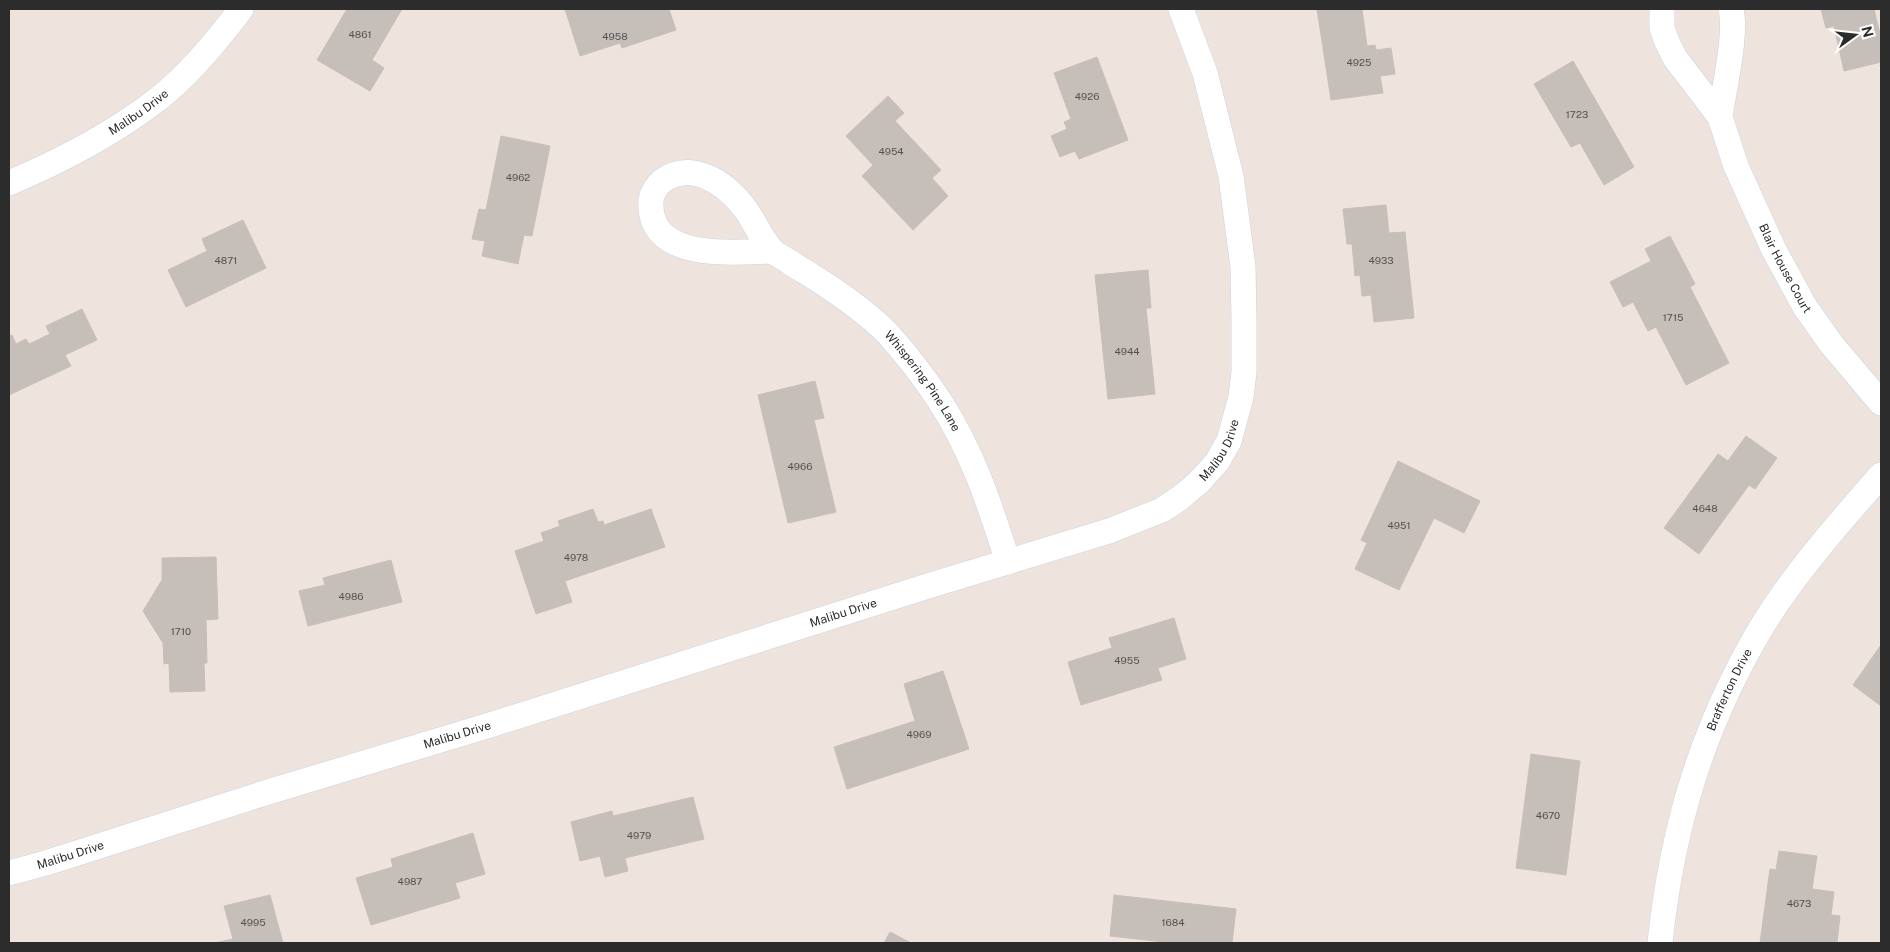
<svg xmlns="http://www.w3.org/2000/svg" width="1890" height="952" viewBox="0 0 1890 952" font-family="'Public Sans',sans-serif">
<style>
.building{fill:#c6bfb9;stroke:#cabfb7}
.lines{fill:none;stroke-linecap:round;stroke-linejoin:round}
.minor-casing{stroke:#ccd3de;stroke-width:26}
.minor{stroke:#fff;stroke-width:25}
.labels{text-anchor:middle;stroke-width:4;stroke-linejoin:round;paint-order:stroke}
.number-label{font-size:10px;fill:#52514f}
.street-label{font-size:12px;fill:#2c2c2c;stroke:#fff}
</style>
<rect width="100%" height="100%" fill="#eee3dd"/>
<g class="building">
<polygon points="347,9 402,9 372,60 384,68 370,91 317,60"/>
<polygon points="565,9 669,9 676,30 622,48 620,43 580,56"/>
<polygon points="1317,9 1362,9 1367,46 1375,45 1376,50 1391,48 1395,74 1380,76 1383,93 1331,100"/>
<polygon points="1821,9 1874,9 1881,38 1881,62 1844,71 1834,26 1826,28"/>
<polygon points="1097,57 1128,140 1079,159 1075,151 1060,157 1051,136 1067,129 1064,122 1071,119 1054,73"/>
<polygon points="1573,61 1634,167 1604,185 1580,143 1571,147 1534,84"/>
<polygon points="888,96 904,113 895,121 941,170 932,178 948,196 913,230 862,176 873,165 846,136"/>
<polygon points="501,136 550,146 532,236 524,235 518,264 482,256 485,241 472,239 479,209 486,210"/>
<polygon points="1386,205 1389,233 1405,232 1414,318 1374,322 1371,295 1362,296 1360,275 1355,276 1352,244 1347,244 1343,209"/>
<polygon points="243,220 266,268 186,307 168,270 207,251 202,239"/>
<polygon points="1670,236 1695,284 1690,287 1729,363 1686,385 1656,327 1648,331 1633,302 1623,307 1610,282 1651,261 1645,249"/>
<polygon points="1148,270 1151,308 1146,308 1155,394 1108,399 1095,275"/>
<polygon points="82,309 97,340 65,355 71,366 9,395 9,336 12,335 16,344 26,339 29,344 50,334 46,326"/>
<polygon points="815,381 824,418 814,420 836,512 788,523 758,395"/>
<polygon points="1746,436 1777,458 1755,489 1749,485 1699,554 1664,528 1718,454 1728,461"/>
<polygon points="1398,461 1480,501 1464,533 1434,518 1399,590 1355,569 1367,543 1361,540"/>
<polygon points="593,509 598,522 603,521 604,525 651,509 665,547 565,581 572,602 536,614 515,551 544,541 541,533 560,526 558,521"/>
<polygon points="216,557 218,619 206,620 207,663 204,663 205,691 170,692 169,663 164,664 163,643 143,611 162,580 162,558"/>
<polygon points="391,560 402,602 308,626 299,591 325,585 323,578"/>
<polygon points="1174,618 1186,659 1158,668 1162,680 1081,705 1068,662 1112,648 1109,638"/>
<polygon points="1881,645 1881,706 1853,685"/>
<polygon points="943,671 969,749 847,789 834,747 915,721 904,684"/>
<polygon points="1531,754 1580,761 1566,875 1516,868"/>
<polygon points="693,797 704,839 625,858 628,871 605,877 600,856 580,861 571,822 612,811 613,816"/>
<polygon points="473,833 485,874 455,883 460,898 371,925 356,878 393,867 391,859"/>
<polygon points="1779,851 1817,856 1812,889 1834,892 1831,915 1840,916 1837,943 1760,943 1770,869 1776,870"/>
<polygon points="270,895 283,943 214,943 233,939 224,906"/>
<polygon points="1114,895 1236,909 1232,943 1173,943 1110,936"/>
<polygon points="890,932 911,943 884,943"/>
</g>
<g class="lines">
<defs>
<g id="minor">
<path id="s1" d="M1662 9V28L1667 42 1675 58 1720 117 1736 166 1749 195 1774 250 1805 307 1832 345 1881 403"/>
<path d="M1720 117C1724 87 1737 36 1731 9"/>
<path id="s2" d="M9 183C61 161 113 134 158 99 190 74 217 41 241 9"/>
<path id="s3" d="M772 251C732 252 647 262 651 200 652 193 657 185 662 181 691 160 724 182 743 206 754 219 760 238 772 250 776 255 783 257 788 261 800 269 813 276 826 285 847 299 870 315 888 334 906 354 924 377 939 400 972 450 990 505 1008 562"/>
<path id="s4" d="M9 873 46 863 268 792 490 725 931 585 1109 531 1162 510 1180 498 1199 482 1217 462 1229 441 1241 397 1244 372V319L1243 267 1231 176 1205 73 1181 9"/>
<path id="s5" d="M1660 943C1672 827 1703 724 1764 623 1797 570 1840 522 1881 475"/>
</g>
</defs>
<use href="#minor" class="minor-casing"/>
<use href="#minor" class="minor"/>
</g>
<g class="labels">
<g class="number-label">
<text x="360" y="38">4861</text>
<text x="615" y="40">4958</text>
<text x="1359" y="66">4925</text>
<text x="1087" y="100">4926</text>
<text x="1577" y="118">1723</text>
<text x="891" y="155">4954</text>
<text x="518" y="181">4962</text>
<text x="226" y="264">4871</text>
<text x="1381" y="264">4933</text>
<text x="1673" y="321">1715</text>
<text x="1127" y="355">4944</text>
<text x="800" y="470">4966</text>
<text x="1705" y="512">4648</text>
<text x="1399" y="529">4951</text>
<text x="576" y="561">4978</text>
<text x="351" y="600">4986</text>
<text x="181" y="635">1710</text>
<text x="1127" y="664">4955</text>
<text x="919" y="738">4969</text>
<text x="1548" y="819">4670</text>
<text x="639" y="839">4979</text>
<text x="410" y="885">4987</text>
<text x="1799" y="907">4673</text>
<text x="253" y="926">4995</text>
<text x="1173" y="926">1684</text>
</g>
<g class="street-label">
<text dy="4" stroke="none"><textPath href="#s2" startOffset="148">Malibu Drive</textPath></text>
<text dy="4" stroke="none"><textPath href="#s1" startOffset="291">Blair House Court</textPath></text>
<text dy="4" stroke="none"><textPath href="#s3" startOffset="522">Whispering Pine Lane</textPath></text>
<text dy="4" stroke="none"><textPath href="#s4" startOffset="1294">Malibu Drive</textPath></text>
<text dy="4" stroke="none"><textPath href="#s4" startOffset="874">Malibu Drive</textPath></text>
<text dy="4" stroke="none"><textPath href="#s5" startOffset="264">Brafferton Drive</textPath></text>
<text dy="4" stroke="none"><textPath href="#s4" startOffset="469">Malibu Drive</textPath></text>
<text dy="4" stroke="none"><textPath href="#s4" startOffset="64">Malibu Drive</textPath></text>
</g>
</g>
<rect width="1890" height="952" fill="none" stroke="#2c2c2c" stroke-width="20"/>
<g transform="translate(1855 35) rotate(75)" stroke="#ffffff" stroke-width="4" paint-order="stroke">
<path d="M0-4L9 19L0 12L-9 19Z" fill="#2c2c2c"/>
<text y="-8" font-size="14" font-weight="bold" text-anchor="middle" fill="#2c2c2c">N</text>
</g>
</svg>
